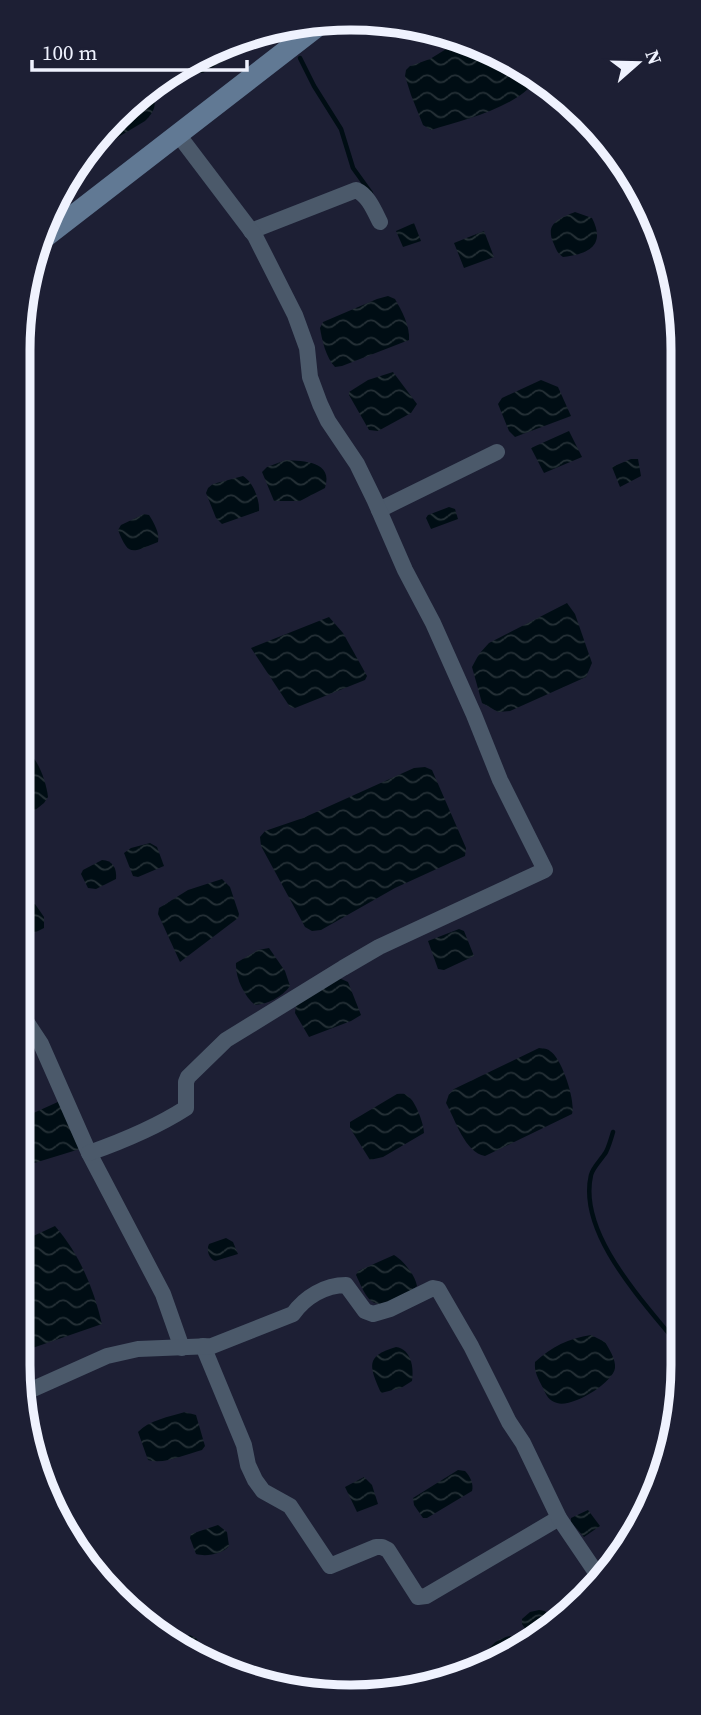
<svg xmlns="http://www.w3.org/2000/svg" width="701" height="1715" viewBox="0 0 701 1715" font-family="'Source Serif 4',serif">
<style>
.water{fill:url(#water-waves)}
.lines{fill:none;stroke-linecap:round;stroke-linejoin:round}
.stream{stroke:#000d14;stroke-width:4.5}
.street{stroke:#4b596a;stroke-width:16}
.secondary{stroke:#617994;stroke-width:21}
.rim{fill:none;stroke:#eff2fe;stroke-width:9}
</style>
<defs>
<pattern id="water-waves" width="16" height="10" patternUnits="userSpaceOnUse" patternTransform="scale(1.75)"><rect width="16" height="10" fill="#000d14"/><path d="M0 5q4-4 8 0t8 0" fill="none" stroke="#263137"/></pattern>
</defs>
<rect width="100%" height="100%" fill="#1d1f34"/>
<g class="water">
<polygon points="271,34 203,73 191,71 185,66 203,52"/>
<path d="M464 38 534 73 536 80C516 108 463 120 431 130L423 125 411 95 405 76 406 70 410 66 430 59Z"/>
<path d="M153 90C156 105 156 110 145 121L85 157 100 131Z"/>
<path d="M575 212 592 218C606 245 589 254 563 257 557 253 556 249 553 242 545 223 560 218 575 212Z"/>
<polygon points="414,223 421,241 403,247 396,231"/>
<polygon points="484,231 494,257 464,268 454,243"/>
<path d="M388 296 395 299C402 311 410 326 409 340L342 366 335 367C326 358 322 340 320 328L323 322 377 299Z"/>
<polygon points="393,372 417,404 411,413 378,431 369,430 349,395 349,392 368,380"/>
<polygon points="541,380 558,387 571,416 515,437 509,431 498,404 502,398"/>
<polygon points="569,431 582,457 544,473 531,448"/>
<polygon points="631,459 638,459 641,476 620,487 612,467"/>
<path d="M286 460C303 461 334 461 325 488L300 501H274L262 472 267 467Z"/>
<path d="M243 476C253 482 260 500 259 511L222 524 216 518 206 493 208 488 213 484Z"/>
<polygon points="449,507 455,509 458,519 431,529 426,518 428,515"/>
<path d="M144 514 149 515C154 523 160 533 158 542 132 552 129 558 118 530L121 525Z"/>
<polygon points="567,603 575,614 592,663 586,677 510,711 498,712 482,703 472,667 479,654 489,643"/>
<polygon points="329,617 343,633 367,676 365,680 295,708 290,707 251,648"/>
<path d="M18 745C36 751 46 780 48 797L44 803 18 824Z"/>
<polygon points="425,767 432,770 466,848 465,856 395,888 321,930 312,931 305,927 261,846 260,837 265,831 303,818 414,768"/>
<polygon points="150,843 157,847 164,866 138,877 133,876 124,853 131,848"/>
<path d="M102 860C113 860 117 869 116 879L96 889 88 888 81 874 83 870Z"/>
<polygon points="222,879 230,887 239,914 238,918 180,962 158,914 159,908 188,890"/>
<polygon points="35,904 44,917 44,928 18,941 18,910"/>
<polygon points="459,929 464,931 474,956 444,970 438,969 428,941"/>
<path d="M269 948 285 971 290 986C282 997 268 1004 255 1005 244 996 235 977 236 963L258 950Z"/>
<polygon points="339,978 348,982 361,1015 351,1021 309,1037 295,1013 296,1005"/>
<path d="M18 1039C26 1053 32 1071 31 1087L18 1097Z"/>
<path d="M539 1048C544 1049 547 1048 550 1051 562 1058 576 1102 572 1114L485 1156C465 1153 455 1119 446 1103L449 1094 454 1089Z"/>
<path d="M397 1094C402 1094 405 1093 408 1096 416 1102 424 1124 424 1133L383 1157 370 1160 350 1128V1122Z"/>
<polygon points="60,1101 80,1149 18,1168 18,1120"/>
<path d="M55 1226C80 1255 93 1287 102 1324L18 1353V1243Z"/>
<path d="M226 1238 233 1242 238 1254 215 1261C209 1259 206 1250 209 1244Z"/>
<path d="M394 1255C404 1261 415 1275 417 1286 409 1293 386 1308 375 1303 366 1300 360 1283 356 1275L358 1271Z"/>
<path d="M591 1335 605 1342C609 1349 616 1359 615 1368 613 1383 572 1408 557 1403 549 1401 546 1395 543 1388 538 1378 534 1372 535 1362 551 1347 569 1338 591 1335Z"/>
<path d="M396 1347C411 1349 414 1367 412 1381L401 1388 381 1393C369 1366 365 1356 396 1347Z"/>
<path d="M185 1412 196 1415 205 1446 202 1450C186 1454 164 1465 148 1460L138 1432C149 1420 169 1417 185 1412Z"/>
<path d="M458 1470 465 1471C470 1476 474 1484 472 1491L427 1518H423L414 1505 413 1498Z"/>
<polygon points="364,1477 372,1485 378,1504 357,1512 345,1487"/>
<polygon points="588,1510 600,1526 584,1537 571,1522 571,1518"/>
<path d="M218 1525 227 1532 229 1546C223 1554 206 1557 196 1554L190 1538 191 1534Z"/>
<polygon points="539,1610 545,1611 554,1624 534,1642 522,1624 522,1619 530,1612"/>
<polygon points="190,1635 197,1639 200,1652 194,1656 184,1653 171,1642"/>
<path d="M510 1636 514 1637 521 1648 491 1660 488 1650C494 1642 500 1638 510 1636Z"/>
</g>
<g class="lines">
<g class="stream">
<polyline points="300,58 314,86 341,129 353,168 371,193"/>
<path d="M613 1132C611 1139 609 1146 606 1152 601 1160 593 1167 591 1175 577 1236 649 1307 683 1351"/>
</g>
<g class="street">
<path d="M251 231 356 190C368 195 374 210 380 222"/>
<polyline points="379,510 497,452"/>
<polyline points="18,1009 41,1044 89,1153 163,1294 182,1348"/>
<path d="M89 1153C123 1141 155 1128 186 1108V1082L188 1077 226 1040 343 968 379 947 545 870 500 780 474 715 433 623 405 570 375 501 357 464 328 421 320 404 310 377 307 348 295 315 255 236 177 133"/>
<polyline points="203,1346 244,1445 248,1465 255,1480 263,1491 290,1506 330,1566 376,1547 382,1547 388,1550 418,1597 426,1596 559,1518"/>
<path d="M22 1394 107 1356 138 1349 212 1346 293 1314C305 1297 325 1285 346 1285L365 1311 373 1314 390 1309 433 1288 438 1289 471 1346 509 1422 523 1443 559 1518 597 1574 604 1578"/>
</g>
<polyline class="secondary" points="35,245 327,19"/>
</g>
<path d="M0 0H701V1715H0ZM350 30H351A320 320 0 0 1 671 350V1365A320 320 0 0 1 351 1685H350A320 320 0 0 1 30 1365V350A320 320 0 0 1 350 30Z" fill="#1d1f34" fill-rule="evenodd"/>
<path class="rim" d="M350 30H351A320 320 0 0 1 671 350V1365A320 320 0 0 1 351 1685H350A320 320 0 0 1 30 1365V350A320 320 0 0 1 350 30Z"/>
<g transform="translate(638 63) rotate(70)" stroke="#1d1f34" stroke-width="5" paint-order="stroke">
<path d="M0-5L12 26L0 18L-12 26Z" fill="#eff2fe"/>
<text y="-10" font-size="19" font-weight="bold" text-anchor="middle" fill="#eff2fe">N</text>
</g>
<path d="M32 60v10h215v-10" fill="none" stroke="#eff2fe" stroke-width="3.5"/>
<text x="42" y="60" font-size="21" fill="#eff2fe" stroke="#1d1f34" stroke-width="5" paint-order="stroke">100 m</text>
</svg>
